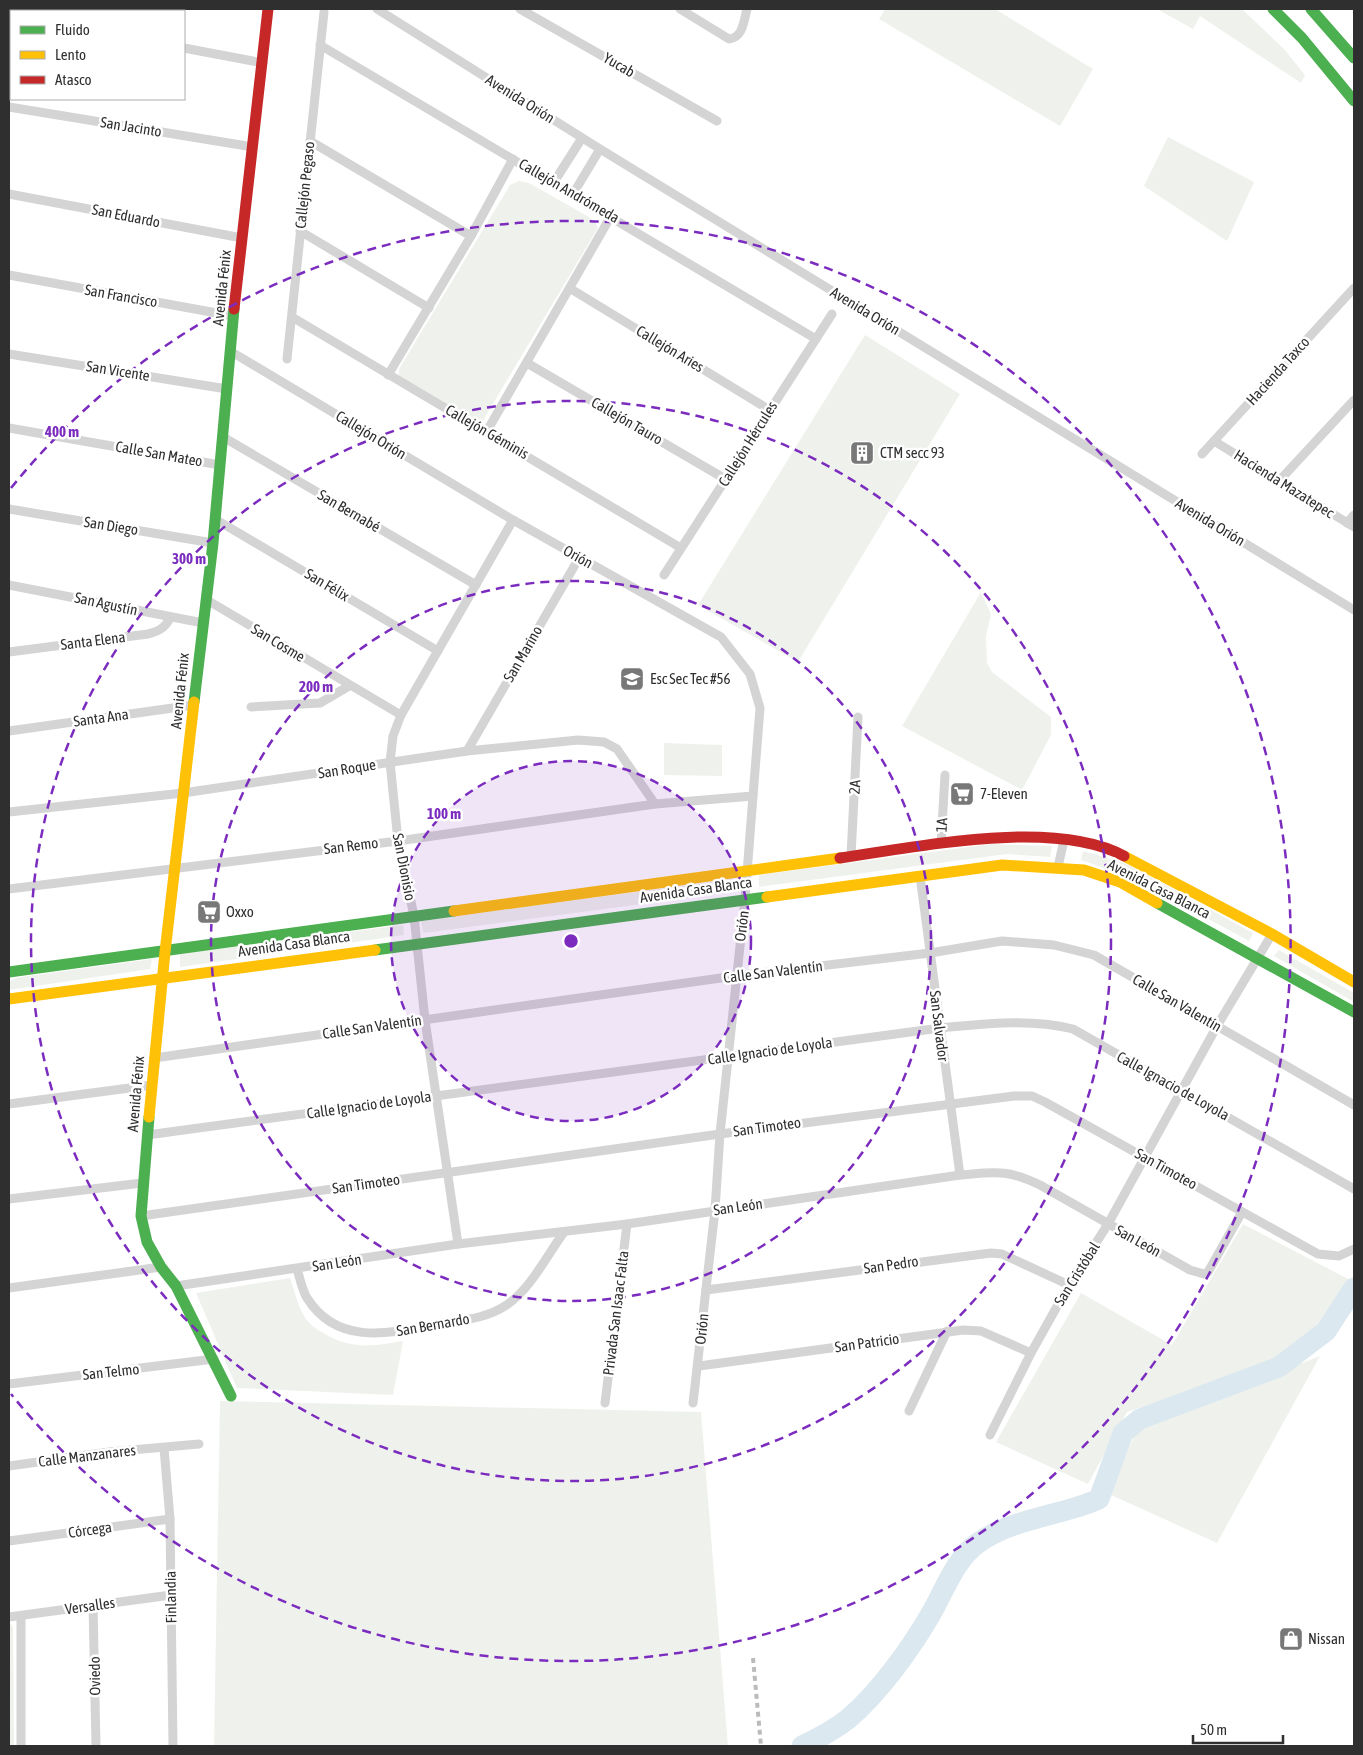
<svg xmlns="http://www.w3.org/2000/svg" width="1363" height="1755" viewBox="0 0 1363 1755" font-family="'Asap Condensed',sans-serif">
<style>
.green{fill:#eff2ec}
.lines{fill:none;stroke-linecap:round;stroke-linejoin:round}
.river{stroke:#dce8ef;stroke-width:21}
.street{stroke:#d4d4d4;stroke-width:9}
.fast{stroke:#4caf50;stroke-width:11}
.slow{stroke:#ffc107;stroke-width:11}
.jam{stroke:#c62828;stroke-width:11}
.rail{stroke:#bbb;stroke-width:4;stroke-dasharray:5 4;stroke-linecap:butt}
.ring{fill:none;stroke:#7b2cbf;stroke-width:2.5;stroke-dasharray:9 6}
.labels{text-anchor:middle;stroke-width:5;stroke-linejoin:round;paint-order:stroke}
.street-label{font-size:15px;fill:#2f2f2f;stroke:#fff}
.poi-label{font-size:15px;fill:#2f2f2f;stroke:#fff;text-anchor:start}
.centre{fill:#7b2cbf;stroke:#fff;stroke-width:2.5}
.ring-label{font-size:15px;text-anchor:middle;font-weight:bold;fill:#7b2cbf;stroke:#fff;stroke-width:5;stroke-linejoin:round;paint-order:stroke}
</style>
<rect width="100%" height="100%" fill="#fff"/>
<g class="green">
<polygon points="885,9 995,9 1093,69 1060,126 879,19"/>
<polygon points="1157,9 1242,9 1284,49 1305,75 1301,83 1200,16 1193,29"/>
<polygon points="1168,137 1254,182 1227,241 1144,186"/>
<polygon points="519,181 529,183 589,217 595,222 598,228 482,422 477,422 403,378 399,375 399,369 510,185"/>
<polygon points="865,335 960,394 798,662 698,605"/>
<polygon points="981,592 991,614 986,636 987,663 992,672 1051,717 1051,735 1022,790 902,726"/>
<polygon points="664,743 722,745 722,776 664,775"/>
<polygon points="991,844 1052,846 1050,857 1007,854 759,887 759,875"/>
<polygon points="1083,851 1125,863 1253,933 1249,941 1133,878 1081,860"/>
<polygon points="734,879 733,892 423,933 421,921"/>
<polygon points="403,925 404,935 180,967 180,954"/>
<polygon points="1279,950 1354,993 1354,1002 1274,956"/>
<polygon points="152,959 150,969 9,990 9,981 21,977"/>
<polygon points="1243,1224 1350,1280 1324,1321 1268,1365 1127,1412 1088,1484 996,1442 1081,1293 1172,1345"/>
<path d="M290 1278C294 1289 297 1303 303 1314 309 1325 315 1328 325 1334 353 1350 373 1346 403 1341L393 1395 237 1388 196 1293Z"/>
<polygon points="1320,1356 1217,1543 1109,1494 1138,1427"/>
<polygon points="220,1401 701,1412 728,1746 214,1746"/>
<polygon points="10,1623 13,1627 14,1746 9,1746"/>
</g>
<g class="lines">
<path class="river" d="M802 1746C817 1739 834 1730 848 1719 879 1693 912 1647 932 1612 945 1589 956 1558 978 1543 1013 1518 1061 1516 1099 1499L1123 1433 1140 1419 1279 1367 1326 1331 1354 1288"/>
<g class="street">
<polyline points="377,9 600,149 1354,610"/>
<polyline points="520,9 717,121"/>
<path d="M680 9 729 39C743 38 744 20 747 9"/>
<polyline points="9,15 11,15"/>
<polyline points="320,45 816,339"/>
<polyline points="184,48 263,63"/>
<polyline points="9,107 253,147"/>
<polyline points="310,141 471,236"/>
<polyline points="554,182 582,138"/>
<polyline points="9,194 242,238"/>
<polyline points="573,194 600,149"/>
<polyline points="300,231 429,308"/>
<polyline points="9,275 233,316"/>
<polyline points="571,289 768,409"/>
<polyline points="292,317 681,548"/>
<polyline points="230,351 513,520 721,637 750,674 760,708 753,796 745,899 720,1134 715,1210 693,1403"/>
<polyline points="9,354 227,389"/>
<polyline points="287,359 324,12"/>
<polyline points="527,363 727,480"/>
<polyline points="388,375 471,236 513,159"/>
<polyline points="9,428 220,465"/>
<polyline points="487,431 611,216"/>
<polyline points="223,437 476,585"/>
<polyline points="1214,441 1354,527"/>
<polyline points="1202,454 1354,288"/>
<polyline points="1279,481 1354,400"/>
<polyline points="9,509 213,543"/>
<polyline points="215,519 438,651"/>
<polyline points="1347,523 1354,515"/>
<polyline points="664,575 832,314"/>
<polyline points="9,585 203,623"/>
<polyline points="207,600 401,715"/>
<path d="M9 652 148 634C159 631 165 628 170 618"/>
<polyline points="251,707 320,703 349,686"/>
<polyline points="9,731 194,705"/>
<polyline points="467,751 579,558"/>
<polyline points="9,812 183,793 467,751 578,740 604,742 617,749 655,804"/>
<polyline points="941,844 945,775"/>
<polyline points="851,856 858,717"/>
<polyline points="1058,867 1064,840"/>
<polyline points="920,876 960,1175"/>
<polyline points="9,889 398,841 655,804 753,796"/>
<polyline points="154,1058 735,976 930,953 1002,941 1054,945 1094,955 1354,1105"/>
<polyline points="9,1104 152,1085"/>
<path d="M147 1135 940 1028C985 1024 1028 1018 1073 1029L1354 1189"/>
<polyline points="9,1199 142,1183"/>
<polyline points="141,1216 720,1134 1014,1096 1032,1096 1045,1102 1318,1254 1339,1256 1354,1249"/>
<polyline points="458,1244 425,1020 414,916 398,841 390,762 393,736 401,715 513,520"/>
<path d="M297 1269C300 1278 302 1290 307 1298 338 1347 391 1333 439 1324 461 1320 485 1319 505 1306 530 1290 546 1257 564 1232"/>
<path d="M176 1286 458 1244 627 1224 960 1175C996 1172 1007 1169 1040 1185L1190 1270 1204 1274 1208 1272 1242 1212"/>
<polyline points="9,1288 161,1267"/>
<polyline points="706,1290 991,1253 1002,1254 1069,1285"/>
<polyline points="699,1366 963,1330 981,1331 1031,1353"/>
<polyline points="9,1384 214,1359"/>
<polyline points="605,1403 627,1224"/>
<polyline points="909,1411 947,1331"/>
<polyline points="990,1435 1031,1353 1069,1285 1108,1224 1217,1026 1272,934"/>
<polyline points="164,1448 170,1519 173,1746"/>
<polyline points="9,1466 109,1452 199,1444"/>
<polyline points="9,1541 170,1519"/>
<polyline points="93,1605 96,1746"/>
<polyline points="21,1616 21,1746"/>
<polyline points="9,1617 171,1595"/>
</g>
<g class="fast">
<polyline points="1273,9 1302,38 1354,101"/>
<polyline points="1311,9 1354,58"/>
<polyline points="194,702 213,543 234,309"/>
<polyline points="1157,903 1354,1012"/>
<polyline points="375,950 767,897"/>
<polyline points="9,972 454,911"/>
<polyline points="149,1117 141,1216 147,1242 161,1267 176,1286 231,1396"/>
</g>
<g class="slow">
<polyline points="1124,856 1272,934 1354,982"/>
<polyline points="767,897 1002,865 1084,870 1120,882 1157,903"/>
<polyline points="454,911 840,858"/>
<polyline points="9,999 375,950"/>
<polyline points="149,1117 165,952 194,702"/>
</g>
<g class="jam">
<polyline points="234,309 268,9"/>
<path d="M840 858C918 847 1053 818 1124 856"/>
</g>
<polyline class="rail" points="753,1658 761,1746"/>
</g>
<circle cx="571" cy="941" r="180" fill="#7b2cbf" fill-opacity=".12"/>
<g class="ring">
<circle cx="571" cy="941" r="180"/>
<circle cx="571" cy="941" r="360"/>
<circle cx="571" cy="941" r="540"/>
<path d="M11 488A720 720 0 1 1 11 1394"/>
</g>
<defs>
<symbol id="building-square" viewBox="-11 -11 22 22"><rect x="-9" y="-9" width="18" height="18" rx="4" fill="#787878" stroke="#fff"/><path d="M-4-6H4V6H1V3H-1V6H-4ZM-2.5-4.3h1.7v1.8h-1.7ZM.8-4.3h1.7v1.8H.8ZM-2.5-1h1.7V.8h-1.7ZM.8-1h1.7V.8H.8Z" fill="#fff"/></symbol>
<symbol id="school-square" viewBox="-11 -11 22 22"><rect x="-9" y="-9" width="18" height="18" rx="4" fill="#787878" stroke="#fff"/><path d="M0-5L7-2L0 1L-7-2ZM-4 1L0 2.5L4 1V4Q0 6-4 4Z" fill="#fff"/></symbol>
<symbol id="supermarket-square" viewBox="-11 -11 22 22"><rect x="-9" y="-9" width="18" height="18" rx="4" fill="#787878" stroke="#fff"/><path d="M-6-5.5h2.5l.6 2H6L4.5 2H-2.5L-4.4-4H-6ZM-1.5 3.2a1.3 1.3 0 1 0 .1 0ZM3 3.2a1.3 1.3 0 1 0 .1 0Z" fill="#fff"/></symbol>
<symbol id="shop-square" viewBox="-11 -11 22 22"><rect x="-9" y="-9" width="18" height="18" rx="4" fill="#787878" stroke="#fff"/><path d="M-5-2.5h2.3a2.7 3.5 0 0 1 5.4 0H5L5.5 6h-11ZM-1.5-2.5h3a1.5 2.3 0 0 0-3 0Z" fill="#fff"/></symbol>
</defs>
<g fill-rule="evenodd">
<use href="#building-square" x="848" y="439" width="28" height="28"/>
<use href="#school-square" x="618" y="665" width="28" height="28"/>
<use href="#supermarket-square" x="948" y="780" width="28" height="28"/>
<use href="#supermarket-square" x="195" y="898" width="28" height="28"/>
<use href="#shop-square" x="1277" y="1625" width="28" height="28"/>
</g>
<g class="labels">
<g class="street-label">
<text transform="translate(619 65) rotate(30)" y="5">Yucab</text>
<text transform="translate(520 99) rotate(32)" y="5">Avenida Orión</text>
<text transform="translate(131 127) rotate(9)" y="5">San Jacinto</text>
<text transform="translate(305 185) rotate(-84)" y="5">Callejón Pegaso</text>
<text transform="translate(569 191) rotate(30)" y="5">Callejón Andrómeda</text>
<text transform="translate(126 216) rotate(11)" y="5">San Eduardo</text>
<text transform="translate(222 288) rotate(-84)" y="5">Avenida Fénix</text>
<text transform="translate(121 296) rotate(10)" y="5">San Francisco</text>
<text transform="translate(865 311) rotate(31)" y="5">Avenida Orión</text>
<text transform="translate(670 349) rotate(31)" y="5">Callejón Aries</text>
<text transform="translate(118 371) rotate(9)" y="5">San Vicente</text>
<text transform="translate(1278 371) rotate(-48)" y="5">Hacienda Taxco</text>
<text transform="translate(627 421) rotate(30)" y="5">Callejón Tauro</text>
<text transform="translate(487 432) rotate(30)" y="5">Callejón Géminis</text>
<text transform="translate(371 435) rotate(31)" y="5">Callejón Orión</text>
<text transform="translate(748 444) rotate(-58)" y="5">Callejón Hércules</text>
<text transform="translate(159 454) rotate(10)" y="5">Calle San Mateo</text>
<text transform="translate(1284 484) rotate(32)" y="5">Hacienda Mazatepec</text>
<text transform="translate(349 511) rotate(30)" y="5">San Bernabé</text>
<text transform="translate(1210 522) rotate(31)" y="5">Avenida Orión</text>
<text transform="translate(111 526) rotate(9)" y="5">San Diego</text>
<text transform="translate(578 557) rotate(29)" y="5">Orión</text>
<text transform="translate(327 585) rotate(31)" y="5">San Félix</text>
<text transform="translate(106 604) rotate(12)" y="5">San Agustín</text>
<text transform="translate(93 641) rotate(-7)" y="5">Santa Elena</text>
<text transform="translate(278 643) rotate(31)" y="5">San Cosme</text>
<text transform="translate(523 654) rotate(-60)" y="5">San Marino</text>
<text transform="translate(180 691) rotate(-84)" y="5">Avenida Fénix</text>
<text transform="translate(101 718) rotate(-8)" y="5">Santa Ana</text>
<text transform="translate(347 769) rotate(-9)" y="5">San Roque</text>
<text transform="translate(855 787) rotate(-87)" y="5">2A</text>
<text transform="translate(942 825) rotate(-87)" y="5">1A</text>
<text transform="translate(351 846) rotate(-7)" y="5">San Remo</text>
<text transform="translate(404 867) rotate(79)" y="5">San Dionisio</text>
<text transform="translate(1159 889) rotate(27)" y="5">Avenida Casa Blanca</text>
<text transform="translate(696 890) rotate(-8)" y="5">Avenida Casa Blanca</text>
<text transform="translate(742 926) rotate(-83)" y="5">Orión</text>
<text transform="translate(294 944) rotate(-8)" y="5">Avenida Casa Blanca</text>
<text transform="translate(773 972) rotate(-7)" y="5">Calle San Valentín</text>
<text transform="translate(1177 1003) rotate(30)" y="5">Calle San Valentín</text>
<text transform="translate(939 1026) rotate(83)" y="5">San Salvador</text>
<text transform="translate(372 1027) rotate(-8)" y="5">Calle San Valentín</text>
<text transform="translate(770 1051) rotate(-8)" y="5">Calle Ignacio de Loyola</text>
<text transform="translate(1173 1086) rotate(29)" y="5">Calle Ignacio de Loyola</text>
<text transform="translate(136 1094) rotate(-85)" y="5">Avenida Fénix</text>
<text transform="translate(369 1105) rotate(-8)" y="5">Calle Ignacio de Loyola</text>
<text transform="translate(767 1127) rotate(-8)" y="5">San Timoteo</text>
<text transform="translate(1166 1169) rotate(29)" y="5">San Timoteo</text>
<text transform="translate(366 1184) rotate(-8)" y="5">San Timoteo</text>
<text transform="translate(738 1207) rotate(-8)" y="5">San León</text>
<text transform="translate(1138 1241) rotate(29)" y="5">San León</text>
<text transform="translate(337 1263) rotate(-9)" y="5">San León</text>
<text transform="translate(891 1265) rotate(-8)" y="5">San Pedro</text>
<text transform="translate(1077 1274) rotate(-58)" y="5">San Cristóbal</text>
<text transform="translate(616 1313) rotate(-83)" y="5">Privada San Isaac Falta</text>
<text transform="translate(433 1325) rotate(-10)" y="5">San Bernardo</text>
<text transform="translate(702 1329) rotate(-84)" y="5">Orión</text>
<text transform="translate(867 1343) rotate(-8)" y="5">San Patricio</text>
<text transform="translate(111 1372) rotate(-6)" y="5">San Telmo</text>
<text transform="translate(87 1456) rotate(-7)" y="5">Calle Manzanares</text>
<text transform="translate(90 1530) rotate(-8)" y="5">Córcega</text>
<text transform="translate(171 1597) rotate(-91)" y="5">Finlandia</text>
<text transform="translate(90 1606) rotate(-8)" y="5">Versalles</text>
<text transform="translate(95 1676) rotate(-91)" y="5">Oviedo</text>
</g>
<g class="poi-label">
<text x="880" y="458">CTM secc 93</text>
<text x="650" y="684">Esc Sec Tec #56</text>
<text x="980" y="799">7-Eleven</text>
<text x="226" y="917">Oxxo</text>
<text x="1308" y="1644">Nissan</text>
</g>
</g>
<circle cx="571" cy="941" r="8" class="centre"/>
<g class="ring-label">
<text x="62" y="437">400 m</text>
<text x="189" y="564">300 m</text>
<text x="316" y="692">200 m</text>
<text x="444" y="819">100 m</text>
</g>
<rect width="1363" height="1755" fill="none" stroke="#2f2f2f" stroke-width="20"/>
<rect x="10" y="10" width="175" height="90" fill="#ffffff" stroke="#acacac"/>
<rect x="20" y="26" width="25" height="8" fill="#4caf50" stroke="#acacac"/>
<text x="55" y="35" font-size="15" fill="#2f2f2f">Fluido</text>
<rect x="20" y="51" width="25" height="8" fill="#ffc107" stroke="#acacac"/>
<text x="55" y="60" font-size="15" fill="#2f2f2f">Lento</text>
<rect x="20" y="76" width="25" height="8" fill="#c62828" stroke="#acacac"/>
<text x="55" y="85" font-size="15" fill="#2f2f2f">Atasco</text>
<path d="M1193 1735v8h90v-8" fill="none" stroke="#2f2f2f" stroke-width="2.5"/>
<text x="1200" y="1735" font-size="15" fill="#2f2f2f" stroke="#ffffff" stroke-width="4" paint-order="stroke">50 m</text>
</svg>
